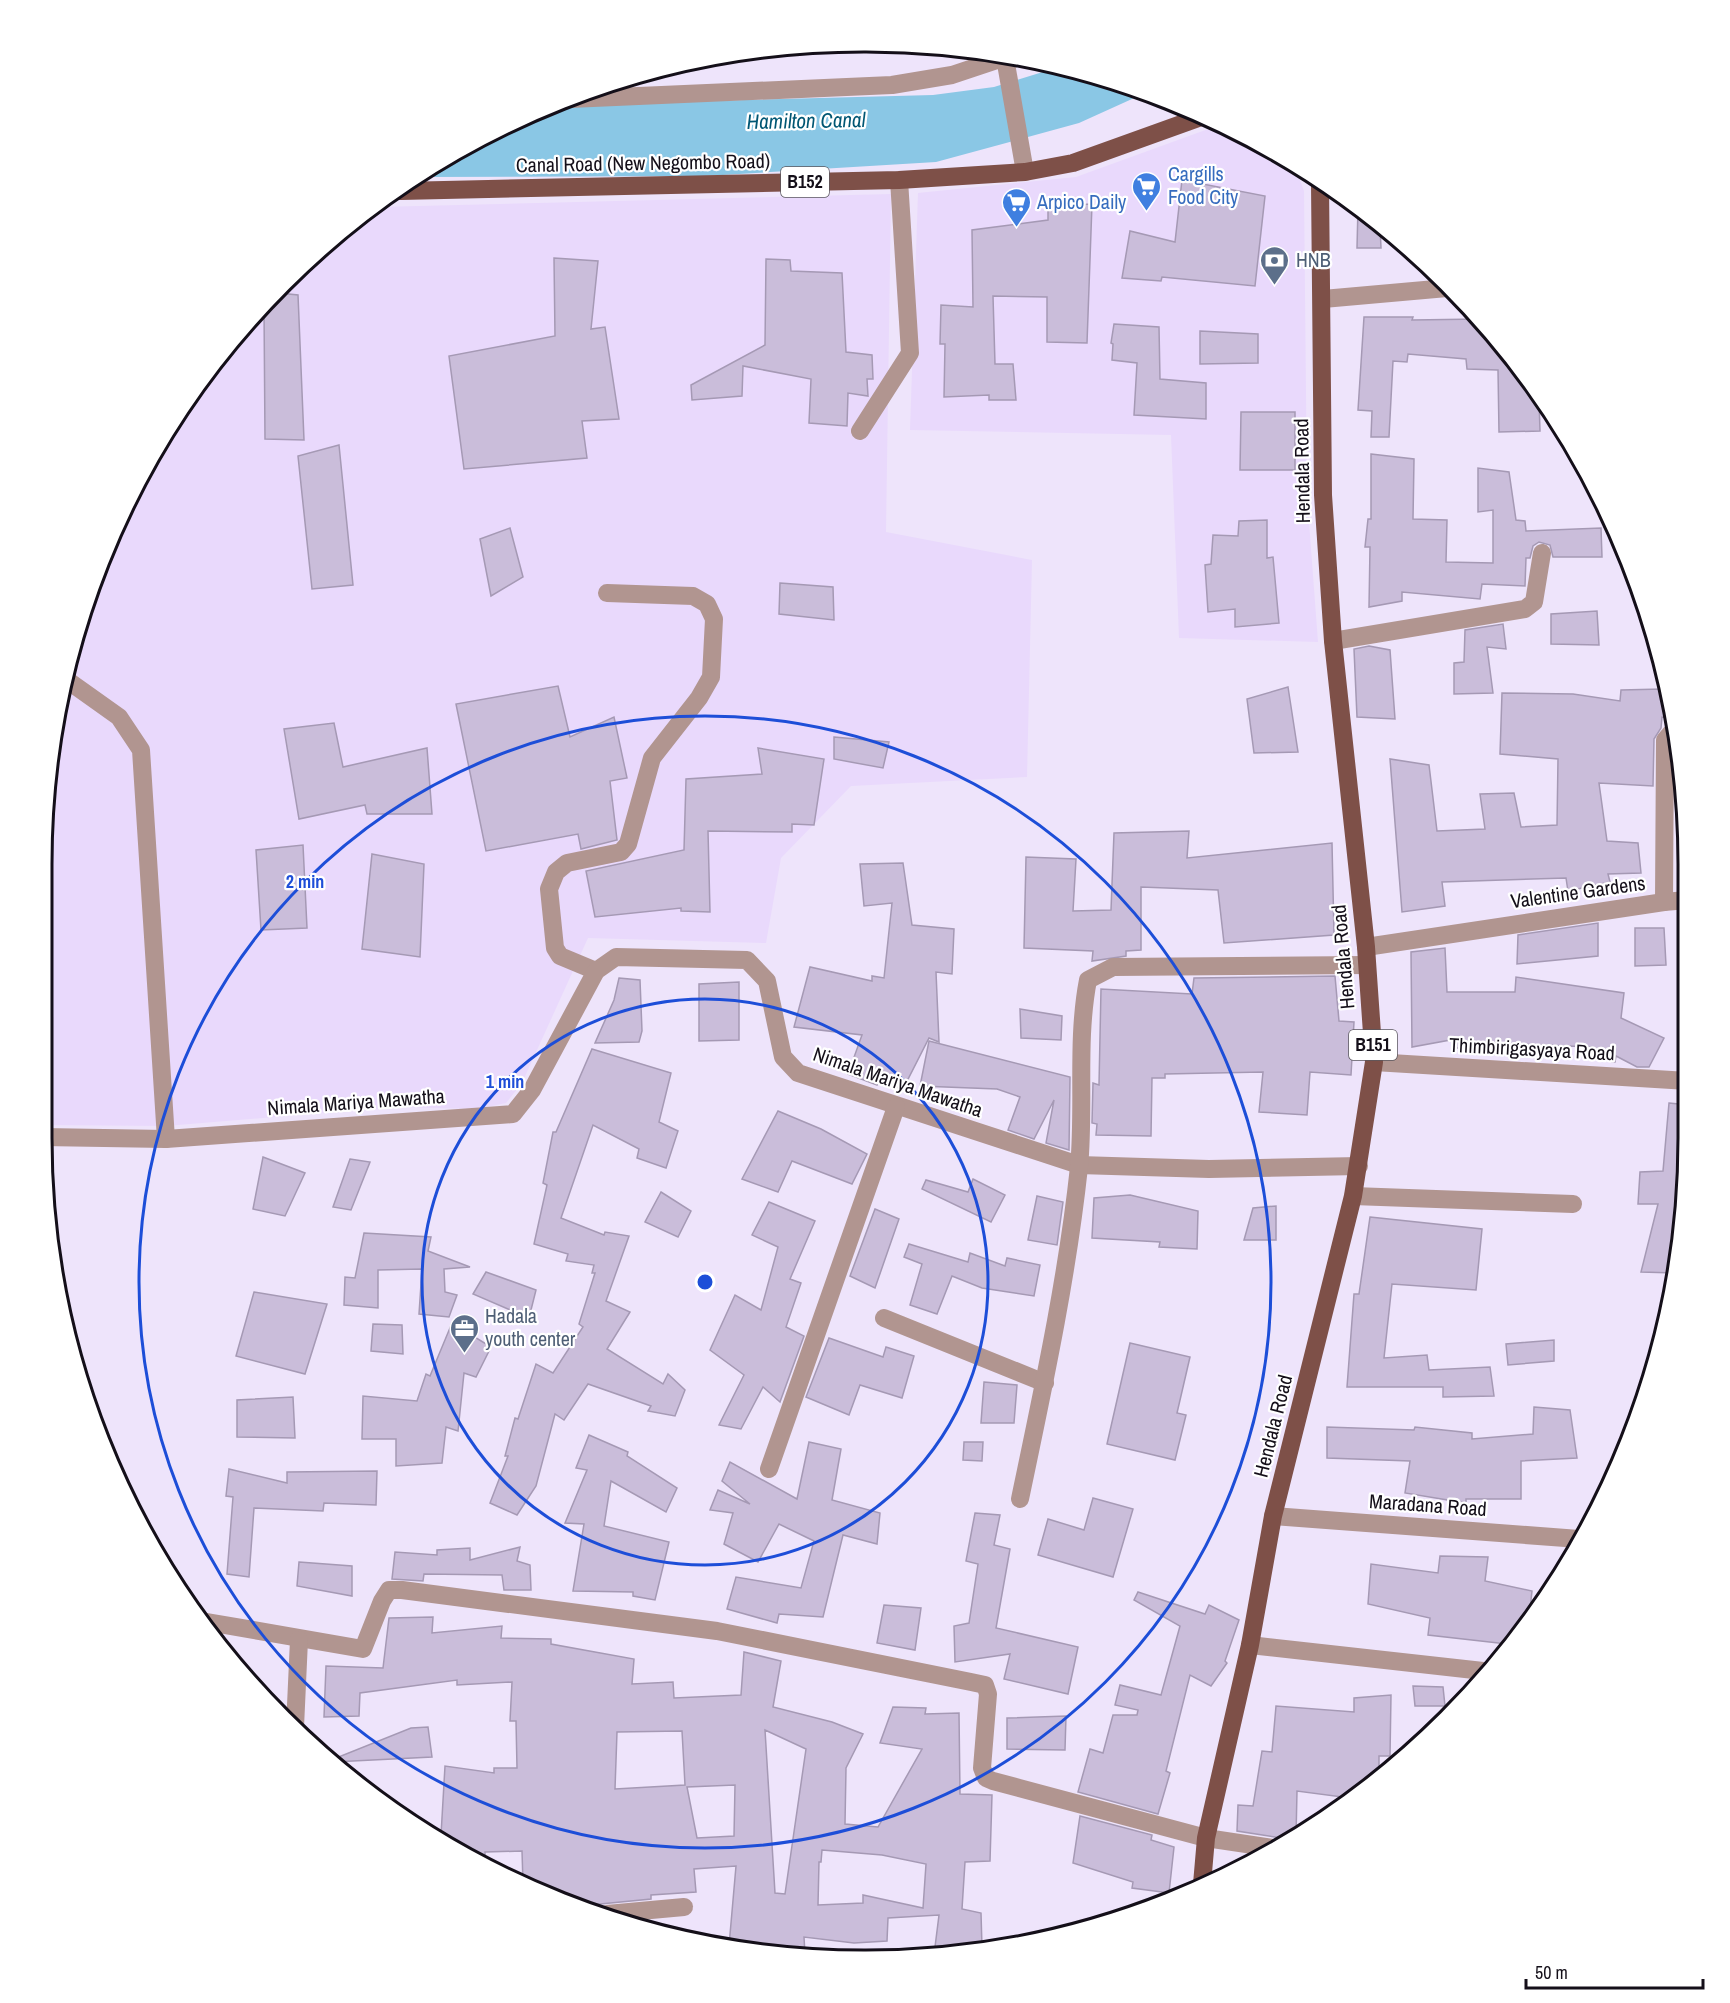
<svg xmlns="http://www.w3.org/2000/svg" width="1730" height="2003" viewBox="0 0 1730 2003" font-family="'Archivo Narrow',sans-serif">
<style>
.built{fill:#e9d9fc}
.water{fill:#8ac7e5}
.building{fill:#cabdda;stroke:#a599b4;stroke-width:1.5;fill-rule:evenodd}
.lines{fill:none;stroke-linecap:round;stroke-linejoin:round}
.minor{stroke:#b19590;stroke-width:18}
.major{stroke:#7e5048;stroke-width:18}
.ring{fill:none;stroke:#1d4ed8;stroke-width:3}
.labels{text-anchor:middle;stroke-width:4.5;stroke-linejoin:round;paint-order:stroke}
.shield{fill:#fff;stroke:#5a575e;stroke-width:1.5}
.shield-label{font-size:18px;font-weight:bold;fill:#140f19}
.street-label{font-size:20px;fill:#140f19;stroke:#fff}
.shop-label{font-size:20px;fill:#366cbe;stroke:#fff;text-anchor:start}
.service-label{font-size:20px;fill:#4e5e75;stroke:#fff;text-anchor:start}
.water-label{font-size:21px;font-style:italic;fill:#005673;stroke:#fff}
.rim{fill:none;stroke:#140f19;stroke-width:3}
.centre{fill:#1d4ed8;stroke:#fff;stroke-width:3}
.ring-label{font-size:18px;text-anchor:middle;font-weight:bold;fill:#1d4ed8;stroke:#fff;stroke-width:4.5;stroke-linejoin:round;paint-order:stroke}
</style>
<rect width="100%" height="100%" fill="#eee4fb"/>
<g class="built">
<polygon points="1222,124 1296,169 1304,191 1307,495 1318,642 1179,638 1171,435 910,430 918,193 1076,177"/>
<polygon points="891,194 886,532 1032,560 1027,777 851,786 781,858 766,943 588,938 522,1083 506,1103 477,1109 396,1107 166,1126 42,1125 49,757 86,601 127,501 212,364 323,246 378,207"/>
</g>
<polygon class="water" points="1059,67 1078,70 1143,94 1079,123 936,162 706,176 420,177 454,152 558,105 933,95 994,87"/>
<g class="building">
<polygon points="1182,180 1265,196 1255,286 1162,277 1161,281 1122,278 1130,231 1175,242"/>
<polygon points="1092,204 1087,343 1047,342 1047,297 993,296 995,364 1013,364 1016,400 989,400 989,395 944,397 945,344 940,344 941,305 973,307 972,230 1048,220 1048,206"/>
<polygon points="1358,207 1380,225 1381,248 1357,248"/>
<polygon points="554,258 598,261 591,329 605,327 619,419 582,421 587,458 464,469 449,356 555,336"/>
<polygon points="766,259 790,260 791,271 842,273 846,352 872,355 873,379 867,379 868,396 848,393 847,426 809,423 811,379 743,366 742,396 692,400 691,385 765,345"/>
<polygon points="279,293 298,295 304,440 265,439 264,308"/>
<polygon points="1364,317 1413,317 1412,320 1480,319 1539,400 1540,431 1499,432 1498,370 1467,369 1466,359 1408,354 1407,362 1393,361 1389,437 1371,437 1372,411 1358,410"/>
<polygon points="1114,324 1159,327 1160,379 1206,383 1206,419 1134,415 1137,363 1112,360 1113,344 1111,343"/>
<polygon points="1200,331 1258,334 1258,363 1200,364"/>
<polygon points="1241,412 1295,412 1295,470 1240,470"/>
<polygon points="339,445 353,585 312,589 298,456"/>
<polygon points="1371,454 1414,459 1413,519 1447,520 1446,562 1493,563 1493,510 1478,512 1478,468 1509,472 1516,520 1525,521 1526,531 1601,528 1602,557 1553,557 1550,545 1539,542 1533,546 1530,558 1526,558 1525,586 1482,584 1480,599 1402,592 1402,601 1369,607 1370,547 1365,547 1368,519 1371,519"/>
<polygon points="1267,520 1267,558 1273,557 1279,623 1235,627 1235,609 1208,612 1205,565 1211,564 1213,535 1238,536 1239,521"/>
<polygon points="510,528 523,577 491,596 480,539"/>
<polygon points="780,583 833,587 834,620 779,614"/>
<polygon points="1597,611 1599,645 1551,644 1551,614"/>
<polygon points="1503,624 1506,649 1487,647 1493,693 1454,694 1454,663 1464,662 1465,630"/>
<polygon points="1369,646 1390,650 1395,719 1357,717 1354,649"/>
<polygon points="558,686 570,737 614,717 627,778 610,781 617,840 581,849 578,834 486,851 456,704"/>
<polygon points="1288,687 1298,752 1254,753 1247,699"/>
<polygon points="1662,689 1668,718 1662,717 1661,728 1654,739 1653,786 1599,783 1607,841 1638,843 1641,873 1608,874 1610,882 1568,891 1566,878 1442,882 1445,906 1402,912 1390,759 1429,765 1437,831 1485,829 1480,794 1514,793 1521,827 1557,825 1558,759 1500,754 1502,693 1573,694 1620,701 1621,690"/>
<polygon points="334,723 343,767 427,748 432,814 367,814 365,805 299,819 284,729"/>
<polygon points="834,737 889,742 883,768 834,759"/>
<polygon points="758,748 824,759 814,825 792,824 792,832 708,831 710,912 681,911 681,908 595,917 586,871 684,850 686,779 762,774"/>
<polygon points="1189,831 1187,858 1332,843 1334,935 1224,943 1218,890 1141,887 1141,950 1126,951 1126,956 1092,961 1093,951 1024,948 1026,857 1076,859 1073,911 1111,910 1114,833"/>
<polygon points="303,845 307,928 261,930 256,850"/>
<polygon points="372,854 424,864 420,957 362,949"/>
<polygon points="903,863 912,925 954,929 952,974 936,972 939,1042 929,1038 903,1089 878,1081 877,1085 848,1074 862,1035 794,1027 810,967 872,981 872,976 884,978 892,903 864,906 860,864"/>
<polygon points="1598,923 1598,956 1517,964 1518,935"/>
<polygon points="1635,928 1664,928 1666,965 1635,966"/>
<polygon points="1445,948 1447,992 1515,992 1516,977 1624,993 1621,1018 1664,1038 1649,1067 1637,1067 1616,1056 1615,1062 1590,1058 1592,1047 1492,1043 1491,1048 1455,1048 1456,1039 1412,1047 1411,952"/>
<polygon points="1335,976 1339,1021 1354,1022 1351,1075 1310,1072 1307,1115 1259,1112 1263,1072 1165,1074 1165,1078 1152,1078 1151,1136 1096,1135 1097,1124 1092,1123 1093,1083 1099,1085 1101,989 1192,994 1194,978"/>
<polygon points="619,978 640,980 642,1031 639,1042 595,1043 614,1000"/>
<polygon points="739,982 739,1040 699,1041 699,984"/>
<polygon points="1020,1009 1062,1016 1061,1040 1021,1038"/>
<polygon points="929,1041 1070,1077 1069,1150 1046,1143 1054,1100 1034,1139 1008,1130 1020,1097 997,1089 920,1086"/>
<polygon points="592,1049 671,1073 659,1122 678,1131 666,1168 637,1158 639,1149 593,1125 561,1218 604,1235 605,1232 629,1236 606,1301 630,1312 607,1349 663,1384 668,1374 685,1390 675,1416 648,1411 651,1406 588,1384 564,1420 555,1414 536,1486 517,1515 490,1503 508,1456 505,1456 515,1418 518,1419 536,1364 553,1373 583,1327 579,1324 595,1273 592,1273 594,1265 566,1261 568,1254 534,1244 547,1185 543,1183 553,1132 556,1132"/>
<polygon points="1669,1103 1688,1105 1688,1138 1686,1154 1684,1154 1675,1273 1641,1272 1658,1204 1638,1204 1640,1172 1663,1171"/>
<polygon points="778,1111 821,1129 867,1154 852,1184 792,1161 778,1192 742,1179"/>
<polygon points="263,1157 305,1173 285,1216 253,1209"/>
<polygon points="350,1159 370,1162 351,1210 333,1207"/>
<polygon points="973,1179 1005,1195 991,1222 922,1189 926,1180 968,1192"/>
<polygon points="661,1192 691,1211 678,1237 645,1222"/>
<polygon points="1130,1195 1198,1211 1197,1249 1159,1247 1160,1242 1092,1238 1094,1198"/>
<polygon points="1037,1196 1063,1202 1057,1245 1028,1240"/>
<polygon points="769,1202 815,1221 790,1279 801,1283 786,1327 804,1336 780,1402 763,1387 741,1429 719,1425 744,1375 710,1350 735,1295 761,1310 778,1247 752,1235"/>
<polygon points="1276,1206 1276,1240 1244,1240 1253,1208"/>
<polygon points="875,1209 899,1219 875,1288 850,1276"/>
<polygon points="1370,1217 1482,1229 1476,1290 1392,1284 1384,1358 1427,1355 1429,1370 1490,1367 1494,1396 1443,1397 1443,1387 1347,1387 1354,1294 1359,1294"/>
<polygon points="364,1233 431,1237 428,1251 470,1267 444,1269 445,1292 457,1295 449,1317 419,1314 422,1269 378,1270 378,1308 344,1305 345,1277 355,1278"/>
<polygon points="909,1244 968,1262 970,1253 1005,1266 1007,1258 1040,1265 1034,1296 982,1288 952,1276 937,1314 910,1305 922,1264 904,1257"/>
<polygon points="486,1272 536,1290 529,1318 473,1294"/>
<polygon points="254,1292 327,1304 305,1374 236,1356"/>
<polygon points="452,1323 491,1347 476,1377 464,1373 458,1431 446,1427 442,1463 396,1466 396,1439 362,1439 363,1396 417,1401 426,1374 430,1376"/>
<polygon points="373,1324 402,1325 403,1354 371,1351"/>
<polygon points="829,1338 883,1357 886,1347 914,1356 902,1398 860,1385 849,1415 806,1397"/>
<polygon points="1554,1340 1554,1361 1508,1365 1506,1344"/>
<polygon points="1130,1343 1190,1357 1177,1413 1186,1415 1175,1460 1107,1444"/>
<polygon points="984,1382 1017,1385 1014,1423 981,1423"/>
<polygon points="293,1397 295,1438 237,1437 237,1400"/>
<polygon points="1534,1407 1570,1410 1577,1458 1521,1461 1521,1499 1466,1499 1466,1503 1405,1493 1410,1461 1327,1458 1327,1427 1414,1430 1415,1427 1472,1433 1472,1439 1533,1434"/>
<polygon points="589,1435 628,1452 627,1456 677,1488 666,1512 611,1481 604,1526 669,1542 655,1600 633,1596 633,1592 573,1591 584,1524 565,1523 587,1470 576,1468"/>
<polygon points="809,1442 841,1449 832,1500 880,1513 877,1544 843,1535 823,1617 779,1614 777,1623 727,1609 736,1577 801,1588 814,1541 779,1524 758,1562 724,1544 733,1513 710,1510 718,1490 750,1504 722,1481 730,1462 797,1499"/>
<polygon points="964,1442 983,1442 982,1461 963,1460"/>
<polygon points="229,1469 287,1483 287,1472 377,1471 376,1505 324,1503 323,1511 254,1508 249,1577 227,1574 233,1497 226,1496"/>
<polygon points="1093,1498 1133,1509 1113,1577 1038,1555 1048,1519 1084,1530"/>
<polygon points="975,1513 1000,1515 994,1545 1010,1549 996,1628 1078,1647 1068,1694 1004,1679 1010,1654 955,1662 954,1626 969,1623 978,1564 966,1561"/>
<polygon points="520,1547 517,1561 530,1565 531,1590 504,1590 502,1575 424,1574 423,1581 392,1579 395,1552 437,1555 437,1550 470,1548 470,1560"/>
<polygon points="1440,1556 1488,1557 1485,1581 1532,1591 1529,1618 1507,1644 1428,1635 1430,1618 1368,1604 1371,1564 1438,1573"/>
<polygon points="299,1562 352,1566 352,1596 297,1586"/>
<polygon points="1138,1592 1205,1614 1209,1605 1239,1620 1225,1661 1227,1663 1211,1686 1190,1675 1166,1771 1170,1773 1158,1814 1078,1792 1090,1749 1103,1753 1113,1715 1137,1715 1138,1710 1115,1705 1120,1685 1161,1695 1180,1626 1134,1600"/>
<polygon points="884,1605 921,1608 915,1650 877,1643"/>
<path d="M433 1617 432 1633 502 1626 501 1638 551 1639V1644L634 1659 632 1684 673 1682 674 1698 741 1695 744 1652 781 1661 773 1707 832 1722 863 1734 846 1768 845 1824 878 1827 922 1749 880 1743 893 1707 926 1708 925 1714 959 1713 960 1794 992 1795 990 1861 965 1862 962 1909 981 1913 982 1947H935L939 1915 888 1918 887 1941 854 1943 804 1937 805 1955 757 1954 729 1946 736 1866 694 1869 696 1892 651 1895V1899L580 1906 550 1898 523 1883 522 1851 485 1852V1861L441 1835 445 1766 494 1773V1768H517L516 1721H510L512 1682 457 1685V1680L360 1693 359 1716 324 1717 326 1666 383 1668 389 1618ZM765 1730 806 1749 785 1894 775 1893ZM682 1731 685 1785 615 1789 617 1732ZM735 1785 734 1836 697 1838 687 1787ZM822 1850 882 1855 926 1864 923 1908 863 1895V1903L818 1905 819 1862H821Z"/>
<polygon points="1413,1686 1443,1687 1445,1706 1415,1706"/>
<polygon points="1391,1695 1390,1756 1379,1756 1379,1777 1350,1798 1297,1791 1296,1837 1288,1843 1281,1838 1237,1831 1238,1805 1253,1806 1262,1751 1272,1752 1276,1706 1354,1712 1354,1698"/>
<polygon points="1066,1716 1065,1750 1007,1749 1007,1718"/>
<polygon points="428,1727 432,1757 333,1762 331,1760 411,1728"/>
<polygon points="1080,1816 1152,1835 1151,1840 1174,1847 1169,1893 1132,1888 1133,1882 1073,1863"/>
</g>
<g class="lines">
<g class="minor">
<polyline points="1005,58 1025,172"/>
<polyline points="570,99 892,85 952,75 1003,58"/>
<polyline points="1323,299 1447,288"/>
<polyline points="860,431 910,353 899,180"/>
<polyline points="1333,641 1525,609 1534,602 1542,553"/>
<polyline points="67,680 119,717 141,750 166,1139"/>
<polyline points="1664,902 1687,900"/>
<polyline points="1366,947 1664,902 1665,740 1671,733"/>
<polyline points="596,971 560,956 555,948 549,889 556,872 567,863 621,852 628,844 652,758 699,698 711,677 714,619 707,604 693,596 607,593"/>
<polyline points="1374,1062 1688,1081"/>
<polyline points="42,1137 166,1139 513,1114 532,1090 596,971 616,957 747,960 767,981 783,1057 798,1073 1079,1165 1209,1169 1359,1166"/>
<polyline points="1353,1196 1573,1204"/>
<polyline points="884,1318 1045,1383"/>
<polyline points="769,1469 896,1107"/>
<path d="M1020 1499C1043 1389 1067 1279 1079 1167 1085 1105 1076 1042 1088 980L1113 967 1367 965"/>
<polyline points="1273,1516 1579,1539"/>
<polyline points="207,1622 363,1649 382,1601 389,1590 402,1590 717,1631 971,1682 985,1685 988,1694 982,1768 986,1778 993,1781 1206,1838 1279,1849"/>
<polyline points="1250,1645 1483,1671"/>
<polyline points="295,1727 299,1640"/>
<polyline points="607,1914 684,1907"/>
</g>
<g class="major">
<polyline points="400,191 899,180 1025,172 1073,163 1201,117"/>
<polyline points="1202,1884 1206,1838 1250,1645 1273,1516 1353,1196 1374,1062 1366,947 1333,641 1323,495 1320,183"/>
</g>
</g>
<g class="ring">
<circle cx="705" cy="1282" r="283"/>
<circle cx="705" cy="1282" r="566"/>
</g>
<defs>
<symbol id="supermarket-pin" viewBox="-11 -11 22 30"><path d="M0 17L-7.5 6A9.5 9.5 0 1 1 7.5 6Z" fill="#3f7fe0" stroke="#fff"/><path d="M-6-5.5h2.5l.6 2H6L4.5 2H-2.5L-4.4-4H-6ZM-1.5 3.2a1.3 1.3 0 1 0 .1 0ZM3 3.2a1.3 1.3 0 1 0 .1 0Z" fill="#fff"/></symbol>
<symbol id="bank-pin" viewBox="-11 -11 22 30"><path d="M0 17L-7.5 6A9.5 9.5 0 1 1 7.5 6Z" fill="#5c6f8a" stroke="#fff"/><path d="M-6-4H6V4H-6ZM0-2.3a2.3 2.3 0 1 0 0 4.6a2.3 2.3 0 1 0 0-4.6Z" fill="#fff"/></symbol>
<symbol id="office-pin" viewBox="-11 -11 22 30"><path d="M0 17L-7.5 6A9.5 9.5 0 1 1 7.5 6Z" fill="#5c6f8a" stroke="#fff"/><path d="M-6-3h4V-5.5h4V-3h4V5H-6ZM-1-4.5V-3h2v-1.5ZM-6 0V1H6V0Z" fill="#fff"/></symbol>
</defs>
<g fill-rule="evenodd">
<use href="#supermarket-pin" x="1130" y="170" width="33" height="45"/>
<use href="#supermarket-pin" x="1000" y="186" width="33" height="45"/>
<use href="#bank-pin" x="1258" y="244" width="33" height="45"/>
<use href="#office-pin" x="448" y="1312" width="33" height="45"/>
</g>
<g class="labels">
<g class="shield">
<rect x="781" y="167" width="48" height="30" rx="4.5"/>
<rect x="1349" y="1030" width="48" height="30" rx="4.5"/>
</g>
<g class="shield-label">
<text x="805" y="188">B152</text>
<text x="1373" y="1051">B151</text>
</g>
<g class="street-label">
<text transform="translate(643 163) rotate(-1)" y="7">Canal Road (New Negombo Road)</text>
<text transform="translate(1302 471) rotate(-91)" y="7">Hendala Road</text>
<text transform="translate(1578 892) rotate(-8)" y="7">Valentine Gardens</text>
<text transform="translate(1343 957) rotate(-95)" y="7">Hendala Road</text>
<text transform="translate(1532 1049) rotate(3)" y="7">Thimbirigasyaya Road</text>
<text transform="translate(898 1082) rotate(19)" y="7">Nimala Mariya Mawatha</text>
<text transform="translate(356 1102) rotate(-4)" y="7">Nimala Mariya Mawatha</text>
<text transform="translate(1273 1426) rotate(-76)" y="7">Hendala Road</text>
<text transform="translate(1428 1505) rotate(4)" y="7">Maradana Road</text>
</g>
<g class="shop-label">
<text x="1168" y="181">Cargills<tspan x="1168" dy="23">Food City</tspan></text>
<text x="1037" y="209">Arpico Daily</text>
</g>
<g class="service-label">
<text x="1296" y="267">HNB</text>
<text x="485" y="1323">Hadala<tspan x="485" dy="23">youth center</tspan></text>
</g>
<g class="water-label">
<text transform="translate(806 121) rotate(-1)" y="7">Hamilton Canal</text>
</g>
</g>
<path d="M0 0H1730V2003H0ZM864 52H866A812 812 0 0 1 1678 864V1138A812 812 0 0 1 866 1950H864A812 812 0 0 1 52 1138V864A812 812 0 0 1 864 52Z" fill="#fff" fill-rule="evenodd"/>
<path class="rim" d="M864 52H866A812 812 0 0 1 1678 864V1138A812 812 0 0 1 866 1950H864A812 812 0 0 1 52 1138V864A812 812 0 0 1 864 52Z"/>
<circle cx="705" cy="1282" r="9" class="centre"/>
<g class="ring-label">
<text x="305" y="888">2 min</text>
<text x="505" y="1088">1 min</text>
</g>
<path d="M1526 1979v9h177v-9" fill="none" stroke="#140f19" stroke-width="3"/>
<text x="1535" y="1979" font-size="18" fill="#140f19" stroke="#ffffff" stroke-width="4.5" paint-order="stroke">50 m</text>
</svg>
